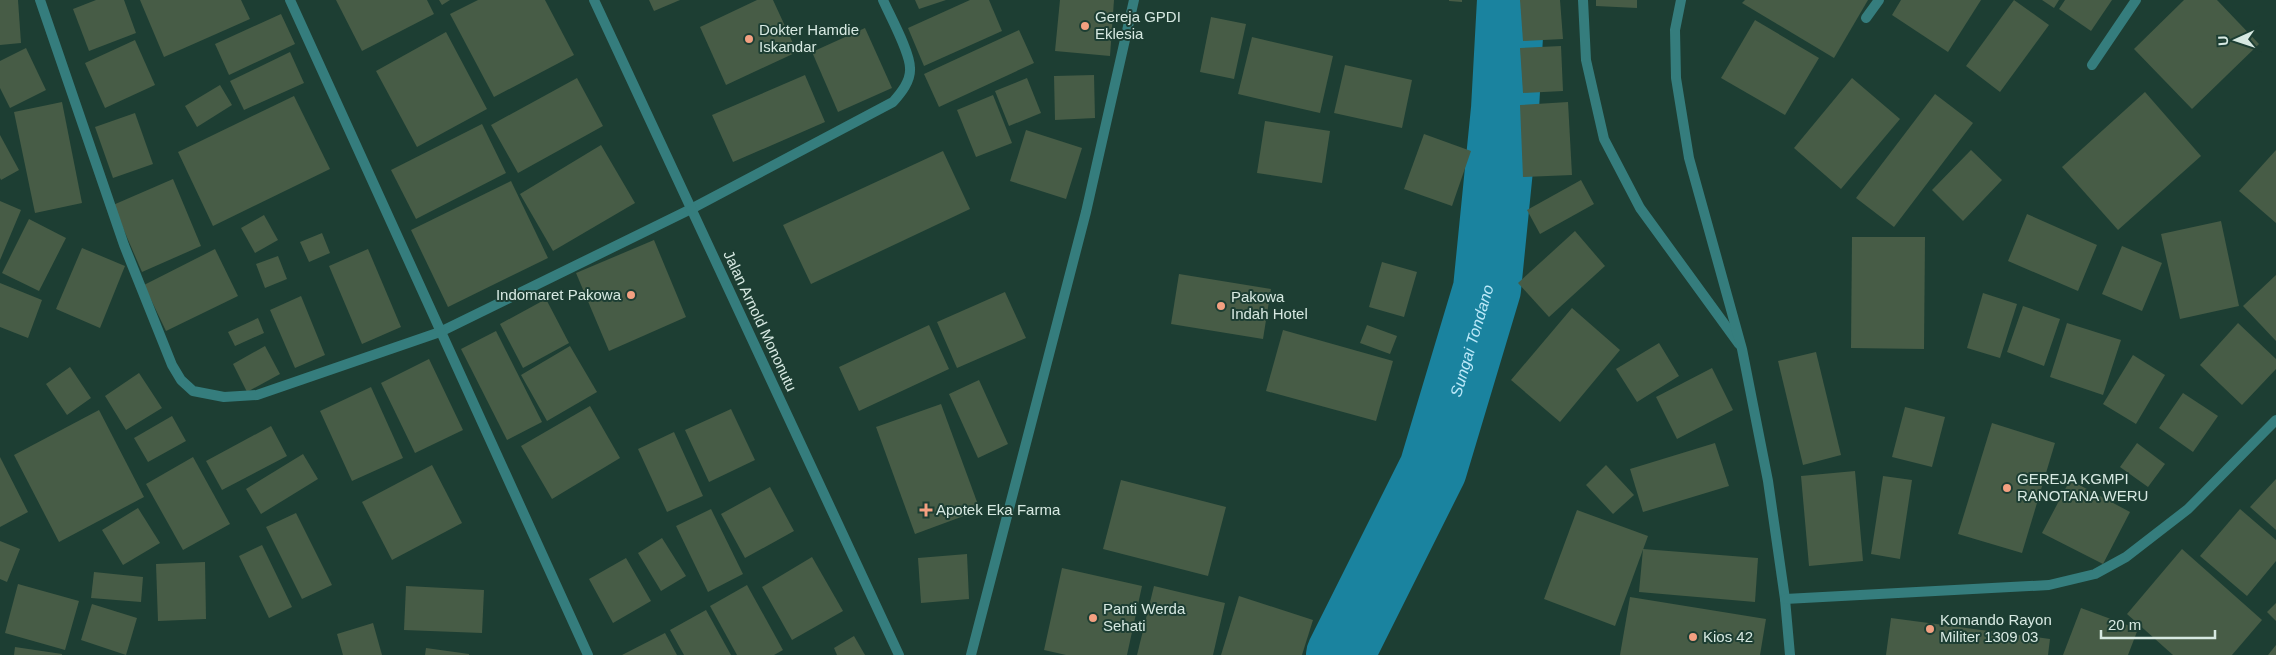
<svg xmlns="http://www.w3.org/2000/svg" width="2276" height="655" viewBox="0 0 2276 655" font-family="Helvetica,sans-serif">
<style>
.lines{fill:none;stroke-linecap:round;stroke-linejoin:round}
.river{stroke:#1a839f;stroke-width:68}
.building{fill:#475c46}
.minor{stroke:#357d7d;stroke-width:10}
.tertiary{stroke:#357d7d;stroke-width:10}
.poi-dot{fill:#f3a081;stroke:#1d3e33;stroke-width:2}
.labels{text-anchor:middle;stroke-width:4;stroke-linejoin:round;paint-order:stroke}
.poi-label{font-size:15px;fill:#d7e9e2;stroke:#1d3e33;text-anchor:start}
.street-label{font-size:15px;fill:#d7e9e2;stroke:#1d3e33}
.water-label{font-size:16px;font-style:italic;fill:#bce9f9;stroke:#1d3e33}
</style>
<rect width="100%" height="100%" fill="#1d3e33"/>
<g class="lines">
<path class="river" id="s1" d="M1340 655 1433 469 1487 289 1505 109 1511 0"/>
</g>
<g class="building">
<polygon points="0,0 18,0 21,43 0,45"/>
<polygon points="96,0 124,0 136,33 89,51 73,9"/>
<polygon points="140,0 241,0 250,19 164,57"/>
<polygon points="336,0 427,0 434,14 362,51"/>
<polygon points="439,0 450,0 442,5"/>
<polygon points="478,0 545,0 574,55 494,97 450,14"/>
<polygon points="649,0 680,0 654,11"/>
<polygon points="757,0 773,0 797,52 726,85 700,27"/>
<polygon points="915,0 946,0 919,9"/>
<polygon points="970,0 989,0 1002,31 924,66 908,28"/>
<polygon points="1060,0 1114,0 1110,56 1055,51"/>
<polygon points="1449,0 1462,0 1462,2 1449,1"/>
<polygon points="1520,0 1560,0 1563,39 1523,41"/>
<polygon points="1596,0 1637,0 1637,8 1596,6"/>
<polygon points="1745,0 1868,0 1834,58 1742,3"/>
<polygon points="1901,0 1981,0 1948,52 1892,15"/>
<polygon points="2014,0 2049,25 2000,92 1966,66"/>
<polygon points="2042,0 2059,0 2054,8"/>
<polygon points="2065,0 2112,0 2091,31 2059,9"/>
<polygon points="2184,0 2217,0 2259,44 2192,109 2134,49"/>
<polygon points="281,14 295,44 229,75 215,44"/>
<polygon points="1211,17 1246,24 1234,79 1200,72"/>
<polygon points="1755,20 1819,58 1785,115 1721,78"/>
<polygon points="865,28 892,88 838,112 812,52"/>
<polygon points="1019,30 1034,63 939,107 924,74"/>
<polygon points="446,32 487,109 417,147 376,71"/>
<polygon points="1252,37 1333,56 1320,113 1238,94"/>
<polygon points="135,40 155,85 105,108 85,63"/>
<polygon points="1561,46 1563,91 1523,93 1520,48"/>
<polygon points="26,48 46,90 10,108 0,88 0,61"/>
<polygon points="290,52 304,83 244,110 230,81"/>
<polygon points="1345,65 1412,80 1402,128 1334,113"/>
<polygon points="805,75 825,122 733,162 712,115"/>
<polygon points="1094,75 1095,118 1055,120 1054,76"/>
<polygon points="577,78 603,126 518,173 491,125"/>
<polygon points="1027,78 1041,113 1009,126 995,91"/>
<polygon points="1852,78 1900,119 1841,189 1794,148"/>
<polygon points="220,85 232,105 197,127 185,106"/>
<polygon points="2145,92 2201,156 2118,230 2062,167"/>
<polygon points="1935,94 1973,123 1894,227 1856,198"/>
<polygon points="993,95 1012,143 976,157 957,110"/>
<polygon points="294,96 330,169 213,226 178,152"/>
<polygon points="62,102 82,203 35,213 14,112"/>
<polygon points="1568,102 1572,175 1523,177 1520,105"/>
<polygon points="135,113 153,164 113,178 95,127"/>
<polygon points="1265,121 1330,131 1322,183 1257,173"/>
<polygon points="482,124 506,173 416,219 391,170"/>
<polygon points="1026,130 1082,148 1066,199 1010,181"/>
<polygon points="1424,134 1471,151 1452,206 1404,189"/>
<polygon points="0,135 19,170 1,180 0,178"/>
<polygon points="601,145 635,203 553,251 520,194"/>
<polygon points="1971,150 2002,180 1963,221 1932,190"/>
<polygon points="2276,150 2276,223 2239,191"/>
<polygon points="943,151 970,209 811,284 783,225"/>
<polygon points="173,179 201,246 142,272 113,205"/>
<polygon points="1581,180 1594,204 1540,234 1527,210"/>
<polygon points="511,181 548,258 448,307 411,230"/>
<polygon points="0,201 21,210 0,260"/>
<polygon points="2027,214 2097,245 2078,291 2008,261"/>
<polygon points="264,215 278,240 255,253 241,228"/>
<polygon points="29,219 66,238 39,291 2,273"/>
<polygon points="2221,221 2239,306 2180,319 2161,234"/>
<polygon points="1575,231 1605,266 1549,317 1518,283"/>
<polygon points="322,233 330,253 309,262 300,242"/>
<polygon points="1852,237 1925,237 1924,349 1851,348"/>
<polygon points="654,240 686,317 609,351 576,273"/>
<polygon points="2122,246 2162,263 2142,311 2102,294"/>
<polygon points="82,248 125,266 100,328 56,309"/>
<polygon points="215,249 238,296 166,331 144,285"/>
<polygon points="368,249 401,327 362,344 329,266"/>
<polygon points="278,256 287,279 265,288 256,264"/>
<polygon points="1382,262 1417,272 1404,317 1369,307"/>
<polygon points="1179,274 1271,289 1263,339 1171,324"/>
<polygon points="2276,275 2276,341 2243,306"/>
<polygon points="0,283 42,300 28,338 0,327"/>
<polygon points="1005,292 1026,338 957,368 937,322"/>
<polygon points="1983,293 2017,304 2000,358 1967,348"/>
<polygon points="301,296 325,355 295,368 270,310"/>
<polygon points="546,299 569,343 523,368 500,324"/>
<polygon points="2023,306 2060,319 2044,366 2007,352"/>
<polygon points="1572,308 1620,350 1560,422 1511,380"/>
<polygon points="258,318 264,333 235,346 228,332"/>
<polygon points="2067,323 2121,340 2103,395 2050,377"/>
<polygon points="2238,323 2276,359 2276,369 2242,405 2200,365"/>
<polygon points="929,325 949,369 859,411 839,367"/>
<polygon points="1367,325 1397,336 1390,354 1360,343"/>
<polygon points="1283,330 1393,361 1376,421 1266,391"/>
<polygon points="496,331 542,422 507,440 461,349"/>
<polygon points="1659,343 1679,376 1637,402 1616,369"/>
<polygon points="265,346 280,374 247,392 233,364"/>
<polygon points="570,346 597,392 547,421 521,375"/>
<polygon points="1816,352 1841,455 1803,465 1778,361"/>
<polygon points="2133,355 2165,375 2136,424 2103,404"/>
<polygon points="429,359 463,430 415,453 381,383"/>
<polygon points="70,367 91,398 67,415 46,384"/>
<polygon points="1712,368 1733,410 1677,439 1656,397"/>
<polygon points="139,373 162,408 126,430 105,396"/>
<polygon points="979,380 1008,444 978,458 949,394"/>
<polygon points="371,387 403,458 352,481 320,411"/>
<polygon points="2183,393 2218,416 2193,452 2159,428"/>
<polygon points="941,404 980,510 915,534 876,427"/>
<polygon points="590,406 620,458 552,499 521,446"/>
<polygon points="1905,407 1945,417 1932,467 1892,457"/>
<polygon points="731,409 755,460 709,482 685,430"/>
<polygon points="99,410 144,497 59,542 14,455"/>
<polygon points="172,416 186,441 148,462 134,438"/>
<polygon points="1992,423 2055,443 2022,553 1958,534"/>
<polygon points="271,426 287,456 222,490 206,461"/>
<polygon points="674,432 703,496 667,512 638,449"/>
<polygon points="1715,443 1729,486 1643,512 1630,469"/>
<polygon points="2137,443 2165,464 2148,487 2120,467"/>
<polygon points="303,454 318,479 261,514 246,489"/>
<polygon points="0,457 28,512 0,527"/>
<polygon points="193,457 230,524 183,550 146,484"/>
<polygon points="432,465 462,523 392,560 362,502"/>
<polygon points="1606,465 1634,495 1613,514 1586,485"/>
<polygon points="1855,471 1863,561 1809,566 1801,476"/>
<polygon points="1883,476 1912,480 1900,559 1871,554"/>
<polygon points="2276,479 2276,530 2250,507"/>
<polygon points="1121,480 1226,507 1208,576 1103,549"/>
<polygon points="2070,480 2130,512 2103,564 2042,533"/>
<polygon points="770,487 794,531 745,558 721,514"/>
<polygon points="138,508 160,543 123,565 102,530"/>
<polygon points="711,509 743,574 708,592 676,526"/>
<polygon points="2240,509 2276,540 2276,561 2247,596 2200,556"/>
<polygon points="1577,510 1648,536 1615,626 1544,599"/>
<polygon points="296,513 332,585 302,599 266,527"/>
<polygon points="662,538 686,576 661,591 638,553"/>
<polygon points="0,541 20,549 7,582 0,579"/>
<polygon points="262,545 292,607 269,618 239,556"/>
<polygon points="1643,549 1758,558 1755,602 1639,592"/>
<polygon points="2182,549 2262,620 2232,655 2173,655 2127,614"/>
<polygon points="967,554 969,599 921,603 918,558"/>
<polygon points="812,557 843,611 792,640 762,587"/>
<polygon points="626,558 651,601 613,623 589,579"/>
<polygon points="205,562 206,619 158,621 156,564"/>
<polygon points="1062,568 1142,586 1127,655 1066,655 1044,650"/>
<polygon points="94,572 143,577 141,602 91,598"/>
<polygon points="18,584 79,601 65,650 5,633"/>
<polygon points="747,585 783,650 774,655 737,655 710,606"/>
<polygon points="406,586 484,590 482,633 404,630"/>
<polygon points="1154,586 1225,603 1213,655 1137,655"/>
<polygon points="1239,596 1313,620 1302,655 1221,655"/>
<polygon points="1630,597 1766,619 1760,655 1620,655"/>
<polygon points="2276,603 2276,621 2267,612"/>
<polygon points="92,604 137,618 126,655 81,640"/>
<polygon points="2081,608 2138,629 2128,655 2063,655"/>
<polygon points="706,610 731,655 684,655 670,630"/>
<polygon points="1891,618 2050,639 2048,655 1886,655"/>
<polygon points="373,623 382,655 343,655 337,634"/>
<polygon points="665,633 677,655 622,655"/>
<polygon points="854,636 865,655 837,655 834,648"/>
<polygon points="2276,645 2276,655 2268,655"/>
<polygon points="15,647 62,654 62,655 14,655"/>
<polygon points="426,648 469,654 469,655 425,655"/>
</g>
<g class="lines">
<g class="minor">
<path d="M40 0 124 245 172 365 181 380 193 391 224 397 257 395 440 332 691 209 893 102C901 93 911 81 910 68 910 52 890 16 883 0"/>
<polyline points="290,0 588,655"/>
<polyline points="1583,0 1586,60 1604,139 1640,208 1739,344"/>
<polyline points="1681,0 1675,30 1676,78 1689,158 1742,349 1768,481 1785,599 1790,655"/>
<polyline points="1866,18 1879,0"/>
<polyline points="2092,65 2136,0"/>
<polyline points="1785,599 2049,585 2095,574 2126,557 2188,509 2276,420"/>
<polyline points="971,655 1086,212 1134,0"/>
</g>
<polyline class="tertiary" points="594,0 899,655"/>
</g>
<g class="poi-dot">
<circle cx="1085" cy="26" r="5"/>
<circle cx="749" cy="39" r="5"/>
<circle cx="631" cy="295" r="5"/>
<circle cx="1221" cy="306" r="5"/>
<circle cx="2007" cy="488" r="5"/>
<path d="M923.5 502.5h5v5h5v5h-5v5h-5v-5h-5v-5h5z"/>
<circle cx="1093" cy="618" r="5"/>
<circle cx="1930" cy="629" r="5"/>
<circle cx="1693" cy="637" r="5"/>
</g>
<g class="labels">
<g class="poi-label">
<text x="1095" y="22">Gereja GPDI<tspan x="1095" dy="17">Eklesia</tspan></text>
<text x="759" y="35">Dokter Hamdie<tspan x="759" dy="17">Iskandar</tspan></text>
<text x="621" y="300" text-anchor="end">Indomaret Pakowa</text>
<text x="1231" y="302">Pakowa<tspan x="1231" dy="17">Indah Hotel</tspan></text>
<text x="2017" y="484">GEREJA KGMPI<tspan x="2017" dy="17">RANOTANA WERU</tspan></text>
<text x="936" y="515">Apotek Eka Farma</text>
<text x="1103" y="614">Panti Werda<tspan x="1103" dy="17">Sehati</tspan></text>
<text x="1940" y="625">Komando Rayon<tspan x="1940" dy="17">Militer 1309 03</tspan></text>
<text x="1703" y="642">Kios 42</text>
</g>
<g class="street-label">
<text transform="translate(760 321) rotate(65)" y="5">Jalan Arnold Mononutu</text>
</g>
<g class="water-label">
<text dy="6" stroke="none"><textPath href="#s1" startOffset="342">Sungai Tondano</textPath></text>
</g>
</g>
<g transform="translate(2236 40) rotate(267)" stroke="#1d3e33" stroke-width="4" paint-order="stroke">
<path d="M0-4L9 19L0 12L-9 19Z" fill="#d7e9e2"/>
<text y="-8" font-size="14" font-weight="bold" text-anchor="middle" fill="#d7e9e2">U</text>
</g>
<path d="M2101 630v8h114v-8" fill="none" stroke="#d7e9e2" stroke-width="2.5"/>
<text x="2108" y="630" font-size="15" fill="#d7e9e2" stroke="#1d3e33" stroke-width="4" paint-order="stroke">20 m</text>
</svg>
